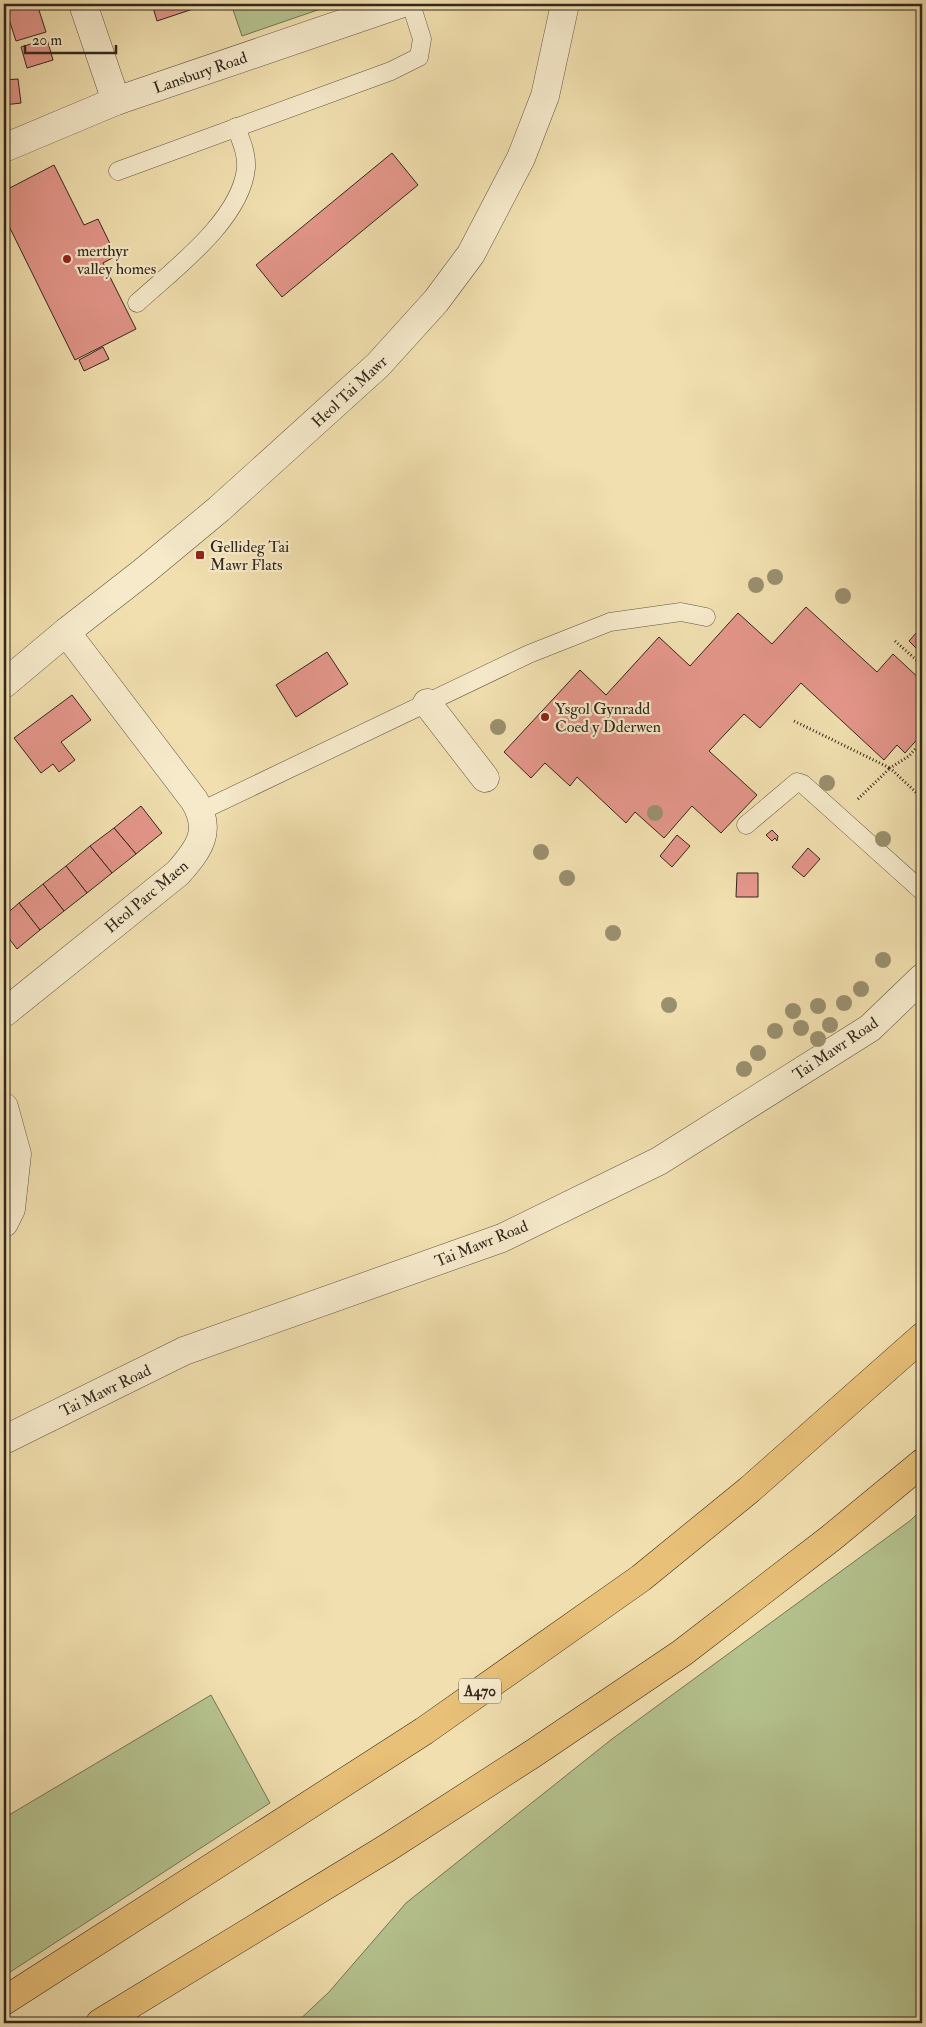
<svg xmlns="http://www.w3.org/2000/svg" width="926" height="2027" viewBox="0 0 926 2027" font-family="'IM FELL Double Pica',serif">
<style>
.green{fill:#b5c38f;stroke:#737556}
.building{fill:#e4968a;stroke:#31271c}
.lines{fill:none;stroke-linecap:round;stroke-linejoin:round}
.service-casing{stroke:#615541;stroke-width:19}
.minor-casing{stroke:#615541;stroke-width:29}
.trunk-casing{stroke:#31271c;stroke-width:29}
.path{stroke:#31271c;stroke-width:3;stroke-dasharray:1 2.5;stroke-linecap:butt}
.service{stroke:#f6eacb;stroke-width:18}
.minor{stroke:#f6eacb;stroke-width:28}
.trunk{stroke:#e8c078;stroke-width:28}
.tree{fill:#9a8f6e}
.poi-dot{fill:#8f2418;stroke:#f6eacb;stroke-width:2}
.labels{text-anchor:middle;stroke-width:4.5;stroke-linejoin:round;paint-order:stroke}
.shield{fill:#f6eacb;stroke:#6c6250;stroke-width:1}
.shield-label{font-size:15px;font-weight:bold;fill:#31271c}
.street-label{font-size:16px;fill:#31271c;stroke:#f6eacb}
.poi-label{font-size:16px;fill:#31271c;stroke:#f6eacb;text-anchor:start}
</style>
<rect width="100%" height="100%" fill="#f1dfaf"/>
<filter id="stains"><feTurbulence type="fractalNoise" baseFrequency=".004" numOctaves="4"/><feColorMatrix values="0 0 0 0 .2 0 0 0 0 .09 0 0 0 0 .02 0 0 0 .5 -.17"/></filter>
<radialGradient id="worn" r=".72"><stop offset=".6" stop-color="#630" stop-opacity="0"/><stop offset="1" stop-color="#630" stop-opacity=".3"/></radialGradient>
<g class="green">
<polygon points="231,4 335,4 242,36"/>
<polygon points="922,1509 922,2023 296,2023 329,1992 406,1903 612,1739 911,1520"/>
<polygon points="211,1695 270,1803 4,1976 4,1818"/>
</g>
<g class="building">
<polygon points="4,4 37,4 46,32 16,41"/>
<polygon points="152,4 191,4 193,9 157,21"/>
<polygon points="47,39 53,60 27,68 21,47"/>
<polygon points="18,79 21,103 4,105 4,80"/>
<polygon points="392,153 418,185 282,297 256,265"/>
<polygon points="54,165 84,225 98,219 116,256 103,263 136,329 75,360 4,216 4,191"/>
<polygon points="103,347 109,359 84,371 79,360"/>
<polygon points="806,607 877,672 893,654 922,681 922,734 905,753 897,745 884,760 801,683 760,728 744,714 709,751 757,795 721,833 692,806 664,838 635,812 626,823 577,777 570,786 545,763 531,778 504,752 580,670 606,695 659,637 690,666 738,613 772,644"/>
<polygon points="917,632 922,637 922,648 919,651 909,641"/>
<polygon points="327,652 348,684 296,717 276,685"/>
<polygon points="72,695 91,720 61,742 75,760 59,772 53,764 41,773 14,738"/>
<polygon points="141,806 162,833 136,854 114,828"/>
<polygon points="114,828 136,854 112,873 90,846"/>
<polygon points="772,830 778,836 777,841 775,838 772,841 766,835"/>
<polygon points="677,835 690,846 672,867 660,856"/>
<polygon points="90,846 112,873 87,893 66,866"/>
<polygon points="808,848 820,859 804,877 792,867"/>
<polygon points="66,866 87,893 64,911 43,884"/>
<polygon points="737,873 758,873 758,897 736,897"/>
<polygon points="43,884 64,911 40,930 19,903"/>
<polygon points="19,903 40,930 17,949 4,932 4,916"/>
</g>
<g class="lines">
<defs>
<g id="service">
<polyline points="118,171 391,71 419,57 422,39 411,4"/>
<path d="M137 303C173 270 241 220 246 168 247 153 241 141 236 127"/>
<polyline points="201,811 529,654 610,622 681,612 706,617"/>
<polyline points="746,825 797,782 803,784 922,891"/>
</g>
<g id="minor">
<polyline points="83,4 116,101"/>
<polyline points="4,148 116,101 400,4"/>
<polyline points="4,684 66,632 143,572 219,509 378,365 436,301 471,254 521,158 545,96 565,4"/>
<polyline points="427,703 485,778"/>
<path d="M4 1013 178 873C199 849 213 831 194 800L66 632"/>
<polyline points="4,1107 17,1154 11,1209 4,1223"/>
<polyline points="4,1440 184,1351 502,1238 659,1161 870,1028 922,978"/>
</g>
<g id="trunk">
<polyline points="4,2001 424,1731 641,1578 749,1490 922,1337"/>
<polyline points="100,2023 387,1848 534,1753 682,1653 831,1538 922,1463"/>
</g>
</defs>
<use href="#service" class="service-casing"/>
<use href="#minor" class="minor-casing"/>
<use href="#trunk" class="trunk-casing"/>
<g class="path">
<polyline points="895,641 922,665"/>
<polyline points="794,721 890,768 857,800"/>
<polyline points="922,741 909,756 890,768 922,798"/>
</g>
<use href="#service" class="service"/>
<use href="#minor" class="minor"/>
<use href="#trunk" class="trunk"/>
</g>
<g class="tree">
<circle cx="775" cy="577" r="8"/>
<circle cx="756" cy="585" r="8"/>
<circle cx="843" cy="596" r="8"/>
<circle cx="498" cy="727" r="8"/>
<circle cx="827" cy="783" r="8"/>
<circle cx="655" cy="813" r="8"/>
<circle cx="883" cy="839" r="8"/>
<circle cx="541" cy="852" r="8"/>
<circle cx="567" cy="878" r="8"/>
<circle cx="613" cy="933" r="8"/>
<circle cx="883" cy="960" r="8"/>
<circle cx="861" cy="989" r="8"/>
<circle cx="844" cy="1003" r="8"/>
<circle cx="669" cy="1005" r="8"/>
<circle cx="818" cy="1006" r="8"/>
<circle cx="793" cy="1011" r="8"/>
<circle cx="830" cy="1025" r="8"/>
<circle cx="801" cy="1028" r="8"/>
<circle cx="775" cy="1031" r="8"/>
<circle cx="818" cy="1039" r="8"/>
<circle cx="758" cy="1053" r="8"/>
<circle cx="744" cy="1069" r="8"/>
</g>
<g class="poi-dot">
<circle cx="67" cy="259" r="5"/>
<rect x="195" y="550" width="10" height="10" rx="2.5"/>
<circle cx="545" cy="717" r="5"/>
</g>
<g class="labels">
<rect class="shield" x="459" y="1678.5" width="42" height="25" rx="4"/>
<g class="shield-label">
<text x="480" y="1696">A470</text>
</g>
<g class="street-label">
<text transform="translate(200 72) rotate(-19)" y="6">Lansbury Road</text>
<text transform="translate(349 391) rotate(-43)" y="6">Heol Tai Mawr</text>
<text transform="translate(146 896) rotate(-40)" y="6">Heol Parc Maen</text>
<text transform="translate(835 1048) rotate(-34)" y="6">Tai Mawr Road</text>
<text transform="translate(481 1243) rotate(-22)" y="6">Tai Mawr Road</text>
<text transform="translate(105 1390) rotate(-26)" y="6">Tai Mawr Road</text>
</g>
<g class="poi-label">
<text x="77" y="256">merthyr<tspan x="77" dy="18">valley homes</tspan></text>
<text x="210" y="552">Gellideg Tai<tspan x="210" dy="18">Mawr Flats</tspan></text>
<text x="555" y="714">Ysgol Gynradd<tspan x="555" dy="18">Coed y Dderwen</tspan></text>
</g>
</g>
<rect width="926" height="2027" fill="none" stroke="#f1dfaf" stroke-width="20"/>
<rect x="5" y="5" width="916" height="2017" fill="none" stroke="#31271c" stroke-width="2.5"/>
<rect x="10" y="10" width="906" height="2007" fill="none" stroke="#31271c"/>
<path d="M25 45v8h91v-8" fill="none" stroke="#31271c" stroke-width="2.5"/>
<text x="32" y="45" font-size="15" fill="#31271c" stroke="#f6eacb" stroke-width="4" paint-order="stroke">20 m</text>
<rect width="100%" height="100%" filter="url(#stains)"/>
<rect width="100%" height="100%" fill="url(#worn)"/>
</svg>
